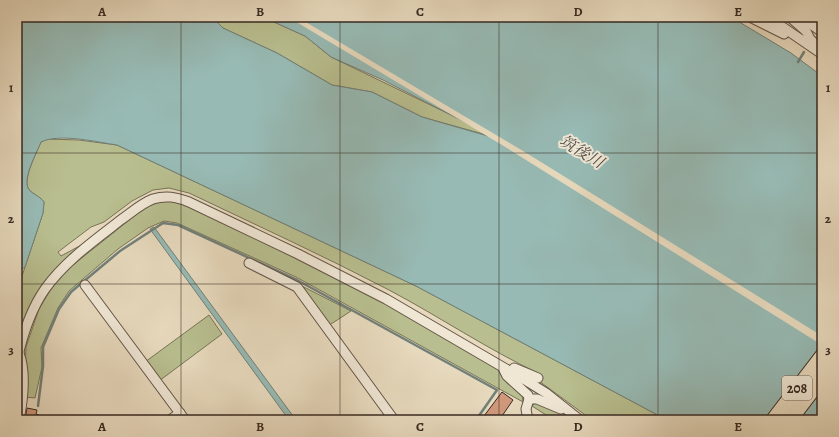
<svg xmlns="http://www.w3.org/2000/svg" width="839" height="437" viewBox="0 0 839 437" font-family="Alegreya,'Noto Serif JP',serif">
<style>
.green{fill:#b8be8f;stroke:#787458}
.water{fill:#97bab4;stroke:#718079}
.pier{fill:#e7d9bd}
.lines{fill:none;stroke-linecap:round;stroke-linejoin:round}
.stream{stroke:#718079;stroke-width:2.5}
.building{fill:#cf987b;stroke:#372921}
.minor-casing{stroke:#635548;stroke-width:11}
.highway-casing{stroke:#372921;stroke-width:16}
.minor{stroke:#efe6d4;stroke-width:9}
.highway{stroke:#e7d9bd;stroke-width:14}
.grid{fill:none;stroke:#372921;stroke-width:1;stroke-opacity:0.55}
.labels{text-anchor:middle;stroke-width:4;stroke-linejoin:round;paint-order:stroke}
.shield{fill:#efe6d4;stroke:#6e6257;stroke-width:1}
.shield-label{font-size:14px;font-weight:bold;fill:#372921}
.water-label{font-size:16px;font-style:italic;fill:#4f4d46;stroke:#efe6d4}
.neatline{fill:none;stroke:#372921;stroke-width:1.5}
.grid-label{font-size:13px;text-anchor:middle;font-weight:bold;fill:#372921}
</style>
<rect width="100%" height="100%" fill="#e7d9bd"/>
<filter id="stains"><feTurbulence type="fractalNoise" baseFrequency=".005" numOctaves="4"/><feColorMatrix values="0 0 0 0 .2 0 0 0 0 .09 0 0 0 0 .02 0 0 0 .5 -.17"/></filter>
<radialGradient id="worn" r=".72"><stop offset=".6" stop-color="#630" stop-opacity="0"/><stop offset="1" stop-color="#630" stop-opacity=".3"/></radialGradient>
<g class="green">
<polygon points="212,17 263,17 305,36 331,57 501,139 422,117 372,92 332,85 277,53 223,28"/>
<path d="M47 139 79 140 117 145 416 286 667 420H592L539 381 538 373C487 349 440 317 389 290 324 256 256 225 189 193L169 188 153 190 132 201 104 222 91 227 58 252 61 256 85 243 53 273 17 349V291L43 213 44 202C40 196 30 193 28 188 23 178 37 152 41 142Z"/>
<polygon points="163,200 186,204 299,258 386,303 496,366 522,392 523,402 296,277 177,223 164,221 148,228 118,249 69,291 58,308 41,348 42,367 35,398 24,397 26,347 39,309 58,277 143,209"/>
<polygon points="296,283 351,311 328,326"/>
<polygon points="209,315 222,334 159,381 145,362"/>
<polygon points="537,401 566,412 576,420 554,420 532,406"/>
</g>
<g class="water">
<path d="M17 17H212L223 28 277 53 332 85 372 92 422 117 498 139 383 80 331 57 305 36 263 17H731L791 53 822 76V420H667L416 286 117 145C97 142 59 133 41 142 37 152 23 177 28 188 30 193 40 196 44 202L43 213 25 267 17 273Z"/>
<polygon points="154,227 296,420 289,420 150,229"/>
</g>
<polygon class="pier" points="288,17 299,18 528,154 822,336 822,345 507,148"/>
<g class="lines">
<g class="stream">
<polyline points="798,62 804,52"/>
<polyline points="38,406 43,366 43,347 59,309 71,292 120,251 163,223 178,225 297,280 497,390 476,420"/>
</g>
</g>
<g class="building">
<polygon points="502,392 513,400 502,416 507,420 481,420"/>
<polygon points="27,408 37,410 36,414 39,415 37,420 25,420"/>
</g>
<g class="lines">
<defs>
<g id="minor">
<polyline points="750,17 784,34"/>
<polyline points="768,17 822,54"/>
<polyline points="790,17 806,31 810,39 816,45"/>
<polyline points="801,17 822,32"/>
<polyline points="249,263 297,287 394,420"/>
<polyline points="85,285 185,420"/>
<path d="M17 360C22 337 31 309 45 289 65 261 95 240 122 219 132 212 142 203 153 199 166 195 176 197 189 202L298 254 386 299 525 380 546 393 580 420"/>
<polyline points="503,368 507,376 528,395 529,399 526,409 528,420"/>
<polyline points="514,368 538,378"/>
<polyline points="529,399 537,399 561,409"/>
<path d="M19 420C23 400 26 372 19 353"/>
<polyline points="170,420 180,413"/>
</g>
<g id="highway">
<polyline points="773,420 822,356"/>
<polyline points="790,420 822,378"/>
</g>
</defs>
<use href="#minor" class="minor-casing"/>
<use href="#highway" class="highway-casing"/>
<use href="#minor" class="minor"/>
<use href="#highway" class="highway"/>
</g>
<path class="grid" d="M181 17V420M340 17V420M499 17V420M658 17V420M17 153H822M17 284H822"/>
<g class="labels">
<rect class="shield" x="782" y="376" width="30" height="24" rx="3"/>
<g class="shield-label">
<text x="797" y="393">208</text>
</g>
<g class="water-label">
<text transform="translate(582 151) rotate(31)" y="6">筑後川</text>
</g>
</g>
<rect width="839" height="437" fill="none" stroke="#e7d9bd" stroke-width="44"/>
<rect x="22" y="22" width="795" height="393" class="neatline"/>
<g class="grid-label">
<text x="102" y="16">A</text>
<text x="260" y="16">B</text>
<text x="420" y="16">C</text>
<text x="578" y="16">D</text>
<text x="738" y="16">E</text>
<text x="11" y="92">1</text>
<text x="828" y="92">1</text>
<text x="11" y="223">2</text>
<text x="828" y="223">2</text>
<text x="11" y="354">3</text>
<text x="828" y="354">3</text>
<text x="102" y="431">A</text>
<text x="260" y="431">B</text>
<text x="420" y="431">C</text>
<text x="578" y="431">D</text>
<text x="738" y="431">E</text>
</g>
<rect width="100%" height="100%" filter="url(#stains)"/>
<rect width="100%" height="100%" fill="url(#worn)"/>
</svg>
